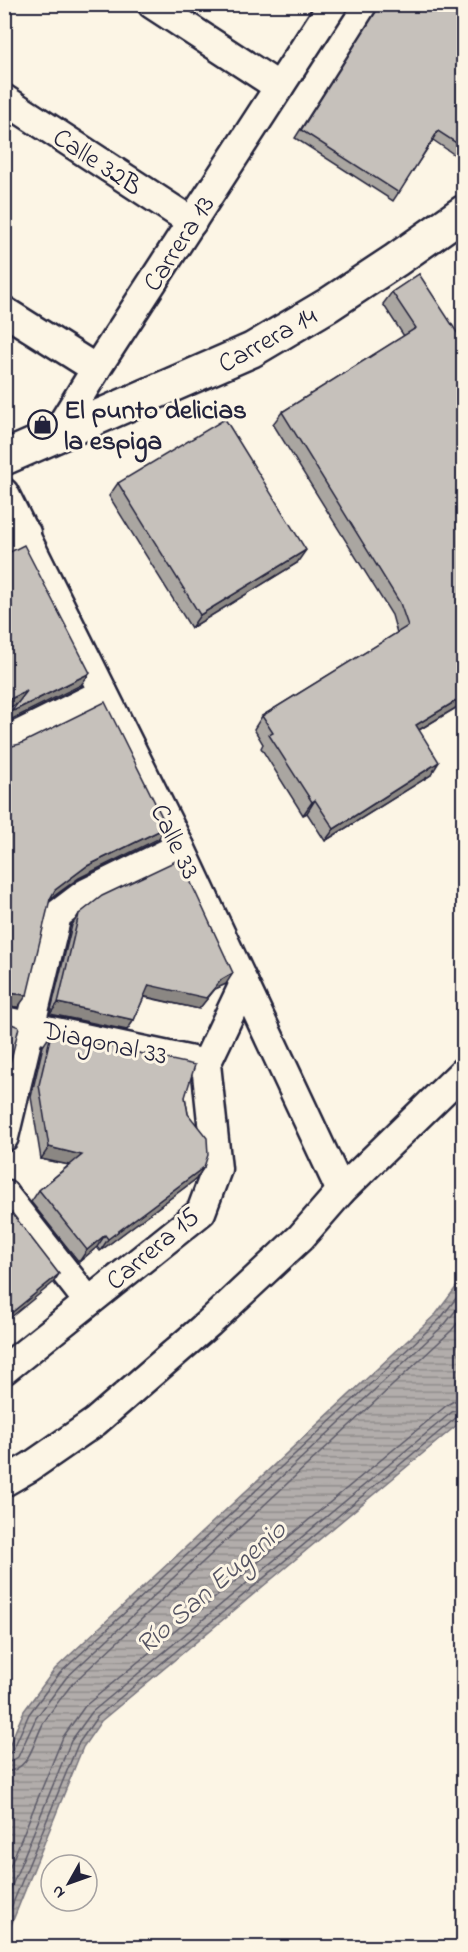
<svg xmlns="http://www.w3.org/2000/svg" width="468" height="1952" viewBox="0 0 468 1952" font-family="'Indie Flower',sans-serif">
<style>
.water{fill:url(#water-rules);stroke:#78757e;stroke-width:1.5}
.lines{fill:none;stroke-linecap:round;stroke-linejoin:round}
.shore{stroke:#5c5a68;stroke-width:1.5}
.street-casing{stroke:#22223b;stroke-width:33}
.primary-casing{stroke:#22223b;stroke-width:38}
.street{stroke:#fcf5e5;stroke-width:28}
.primary{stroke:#fcf5e5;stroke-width:33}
.wall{fill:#aaa6a1;stroke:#22223b;stroke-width:1.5}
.shaded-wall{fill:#8b8783;stroke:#22223b;stroke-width:1.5}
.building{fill:#c6c1bb;stroke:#22223b;stroke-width:1.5}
.labels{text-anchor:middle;stroke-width:6;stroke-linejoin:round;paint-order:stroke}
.street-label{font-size:27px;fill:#22223b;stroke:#fcf5e5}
.poi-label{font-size:27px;font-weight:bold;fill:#22223b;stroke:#fcf5e5;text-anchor:start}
.water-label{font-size:28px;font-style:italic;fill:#545362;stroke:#fcf5e5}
</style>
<defs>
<pattern id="water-rules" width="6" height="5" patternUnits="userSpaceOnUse" patternTransform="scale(1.5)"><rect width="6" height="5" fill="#b2adab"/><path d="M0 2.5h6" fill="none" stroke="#908c8c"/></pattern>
</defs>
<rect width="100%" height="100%" fill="#fcf5e5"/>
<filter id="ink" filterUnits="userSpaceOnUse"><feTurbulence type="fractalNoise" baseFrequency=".0167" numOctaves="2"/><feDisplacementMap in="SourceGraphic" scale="12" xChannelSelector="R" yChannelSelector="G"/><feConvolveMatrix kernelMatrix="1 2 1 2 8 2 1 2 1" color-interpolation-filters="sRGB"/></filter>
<g filter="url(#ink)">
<polygon class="water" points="463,1278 463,1420 101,1721 83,1747 5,1940 5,1755 24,1711 55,1669 436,1314"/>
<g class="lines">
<g class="shore">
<polyline points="4,1755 12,1752 29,1714 60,1673 440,1319 464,1288"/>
<polyline points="4,1763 12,1761 18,1757 36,1718 66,1678 445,1324 464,1300"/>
<path d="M4 1772C31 1771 33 1741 44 1722 52 1709 63 1696 72 1684L451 1331 464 1315"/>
<polyline points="4,1881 63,1737 85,1706 447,1405 454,1401 464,1399"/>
<polyline points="4,1905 71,1741 92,1712 452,1412 464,1408"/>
<polyline points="4,1925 78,1744 97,1717 457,1417 464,1416"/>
</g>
<defs>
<g id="street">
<polyline points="152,4 279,87"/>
<polyline points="4,99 192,222"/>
<polyline points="4,311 96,369"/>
<polyline points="54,437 96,369 333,4"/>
<polyline points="4,493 180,847 341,1191"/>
<polyline points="4,544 26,533"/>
<polyline points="4,742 103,693"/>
<polyline points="4,1021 206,1064"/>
<polyline points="4,1137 57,915 86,893 180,847"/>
<polyline points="4,1194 88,1301"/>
<polyline points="4,1370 201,1212 217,1169 206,1064 244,984"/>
<polyline points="4,1482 30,1467 95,1422 209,1323 301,1237 341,1191 464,1071"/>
</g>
<polyline id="primary" points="4,458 252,350 328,305 396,260 464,212"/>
</defs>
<use href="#street" class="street-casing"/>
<use href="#primary" class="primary-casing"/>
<use href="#street" class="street"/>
<use href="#primary" class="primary"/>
</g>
<g class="wall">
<polygon points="380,4 464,4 464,143 455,155 433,140 393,201 295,138"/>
<polygon points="419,274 464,703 419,730 431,775 325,841 307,813 303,815 261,748 263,744 254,729 262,716 397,633 392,615 273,424 282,412 404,336 383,304 392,292"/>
<polygon points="118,483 297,563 191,628 109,496"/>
<polygon points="79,914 226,984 215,989 199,1009 144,997 134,1020 127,1030 50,1014 72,925"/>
<polygon points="51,1034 185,1097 188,1114 204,1167 196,1179 100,1251 97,1247 79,1262 31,1202 39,1190 69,1165 41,1159 31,1097 43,1046"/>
</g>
<g class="shaded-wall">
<polygon points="306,550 297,563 191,628 200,615"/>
<polygon points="90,673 81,685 4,723 4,722 11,712"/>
<polygon points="27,691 19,703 4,710 4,702"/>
<polygon points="464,696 464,703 407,737 416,725"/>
<polygon points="439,762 431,775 325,841 334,829"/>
<polygon points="315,800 307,813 303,815 312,802"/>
<polygon points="167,827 158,839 79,878 46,902 55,890 87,866"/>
<polygon points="233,973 226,984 215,989 199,1009 142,996 149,985 222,979"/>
<polygon points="7,993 27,995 18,1007 4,1006 4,995"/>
<polygon points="58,1003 134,1020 127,1030 50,1014"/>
<polygon points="49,1147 82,1155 74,1166 41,1159"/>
<polygon points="204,1167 196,1179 100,1251 108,1239"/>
<polygon points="105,1235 97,1247 79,1262 87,1250"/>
<polygon points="59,1274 53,1283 4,1323 4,1319"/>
</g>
<g class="building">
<polygon points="381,4 464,4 464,143 461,146 438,131 399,193 301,130"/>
<polygon points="419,274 462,340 464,338 464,696 416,725 439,762 334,829 315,800 312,802 269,735 273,733 262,716 408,626 400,603 282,412 416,328 392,292"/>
<polygon points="225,419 306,550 200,615 118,483"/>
<polygon points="24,545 90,673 11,712 27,691 4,702 4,555"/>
<polygon points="105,702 167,827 87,866 55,890 50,899 27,995 7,993 4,995 4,744 12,746 20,744"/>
<polygon points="180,859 233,973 222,979 206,998 149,985 134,1020 58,1003 79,914 102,896"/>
<polygon points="4,1021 19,1027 4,1088"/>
<polygon points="51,1034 195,1065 185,1097 188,1114 207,1138 208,1155 204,1167 108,1239 105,1235 87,1250 39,1190 82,1155 49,1147 39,1085"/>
<polygon points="12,1213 59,1274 4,1319 4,1219"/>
</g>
</g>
<defs>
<symbol id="shop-ring" viewBox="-11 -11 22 22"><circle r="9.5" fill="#fcf5e5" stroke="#22223b" stroke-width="1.5"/><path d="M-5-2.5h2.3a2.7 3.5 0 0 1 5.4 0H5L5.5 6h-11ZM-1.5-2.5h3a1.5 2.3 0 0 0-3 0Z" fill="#22223b"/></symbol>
</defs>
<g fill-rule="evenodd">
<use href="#shop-ring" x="26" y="408" width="33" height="33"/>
</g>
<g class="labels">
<g class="street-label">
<text transform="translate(98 161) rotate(33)" y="9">Calle 32B</text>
<text transform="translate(178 243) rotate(-57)" y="9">Carrera 13</text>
<text transform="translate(267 339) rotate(-29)" y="9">Carrera 14</text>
<text transform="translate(176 841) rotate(64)" y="9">Calle 33</text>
<text transform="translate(105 1042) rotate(12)" y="9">Diagonal 33</text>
<text transform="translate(152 1248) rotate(-40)" y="9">Carrera 15</text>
</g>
<g class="poi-label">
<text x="64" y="418">El punto delicias<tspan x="64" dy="31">la espiga</tspan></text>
</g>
<g class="water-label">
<text transform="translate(210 1586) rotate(-41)" y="10">Río San Eugenio</text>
</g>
</g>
<rect width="468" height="1952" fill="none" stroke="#fcf5e5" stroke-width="24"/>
<rect x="12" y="12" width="444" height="1928" fill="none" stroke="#22223b" stroke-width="2" filter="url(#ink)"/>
<g transform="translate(69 1883) rotate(230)"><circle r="28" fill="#fcf5e5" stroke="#a5a1a1" stroke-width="1.5"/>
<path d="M0-4.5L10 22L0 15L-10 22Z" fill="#22223b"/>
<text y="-9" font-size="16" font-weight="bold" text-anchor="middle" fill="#22223b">N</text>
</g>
</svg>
